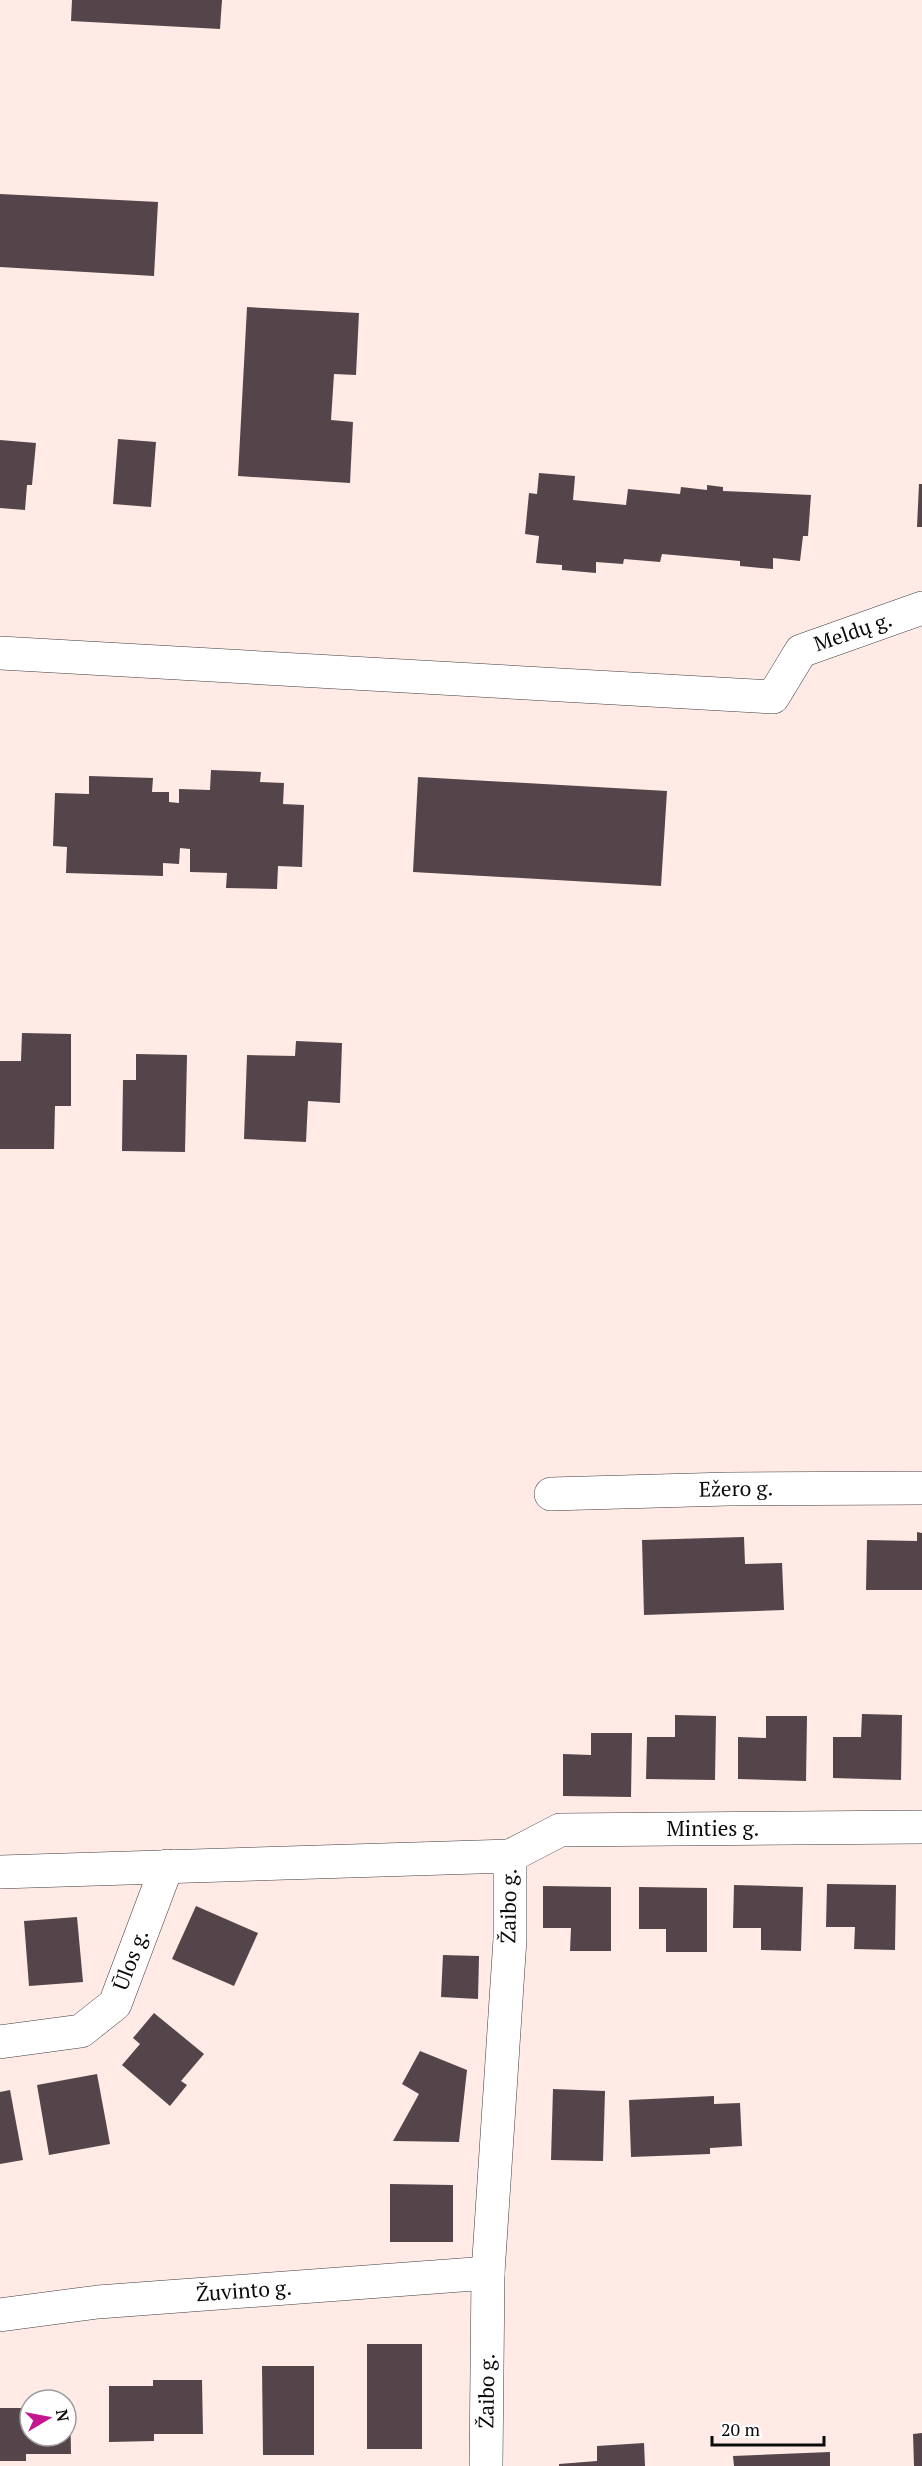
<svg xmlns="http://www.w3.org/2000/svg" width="922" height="2466" viewBox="0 0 922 2466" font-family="'PT Serif',serif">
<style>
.building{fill:#534549}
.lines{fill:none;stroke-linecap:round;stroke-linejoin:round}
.minor-casing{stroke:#3d3d3d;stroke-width:34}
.minor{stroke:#fff;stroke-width:33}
.labels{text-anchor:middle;stroke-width:6;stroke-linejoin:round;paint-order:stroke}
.street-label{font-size:21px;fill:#0a0a0a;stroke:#fff}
</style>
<rect width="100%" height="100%" fill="#ffeae6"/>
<g class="building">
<polygon points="72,0 222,0 220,29 71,21"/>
<polygon points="0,194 158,202 154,276 0,267"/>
<polygon points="247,307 359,313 356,375 334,374 331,420 353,422 350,483 238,476"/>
<polygon points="118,439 156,442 151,507 113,504"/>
<polygon points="0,440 36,443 32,485 27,485 25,510 0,508"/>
<polygon points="539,473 575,476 573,500 626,505 628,489 680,494 681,487 707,490 707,485 723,487 723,491 811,495 808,536 803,536 800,561 773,558 773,569 740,566 740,561 662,554 660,562 624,559 623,564 596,562 596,573 562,570 562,565 536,563 539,536 525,534 529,493 537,494"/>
<polygon points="919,484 922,484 922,527 917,527"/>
<polygon points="211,770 261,772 260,782 284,783 283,804 304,805 302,867 278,866 277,889 226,888 227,873 190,872 190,849 180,848 179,864 163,863 163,876 66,873 67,847 53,846 55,793 89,794 89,776 153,778 152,792 169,792 169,802 179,803 179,789 210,790"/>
<polygon points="418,777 667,791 661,886 413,872"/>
<polygon points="22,1033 71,1034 71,1106 55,1106 54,1149 0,1149 0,1061 21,1061"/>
<polygon points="296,1041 342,1043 340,1103 308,1101 306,1142 244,1139 247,1055 295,1056"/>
<polygon points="136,1054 187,1055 185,1152 122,1151 123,1080 136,1080"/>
<polygon points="917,1532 922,1533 922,1590 866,1590 867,1540 917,1541"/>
<polygon points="744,1537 745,1564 782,1563 784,1610 644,1615 642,1540"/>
<polygon points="862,1714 902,1715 901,1780 833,1778 833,1737 861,1737"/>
<polygon points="675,1715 716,1716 715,1780 646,1779 647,1737 675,1737"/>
<polygon points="766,1716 807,1716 806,1781 738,1779 738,1737 766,1738"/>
<polygon points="591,1733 632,1733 631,1797 563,1796 563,1754 591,1755"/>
<polygon points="827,1884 896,1885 895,1950 854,1949 855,1927 826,1927"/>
<polygon points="734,1885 803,1887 801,1951 761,1950 761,1928 733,1928"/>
<polygon points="543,1886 611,1887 611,1951 570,1951 571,1928 543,1928"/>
<polygon points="639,1887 707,1888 707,1952 666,1952 666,1929 639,1929"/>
<polygon points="196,1906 258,1933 234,1986 172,1959"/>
<polygon points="77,1917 83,1982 29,1986 24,1921"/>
<polygon points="443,1955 479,1956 478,1999 441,1997"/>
<polygon points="154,2013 204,2054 181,2081 187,2085 170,2106 122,2065 140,2044 133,2038"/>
<polygon points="420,2051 467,2070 459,2142 393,2141 419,2094 402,2084"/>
<polygon points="97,2074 110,2144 49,2155 37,2085"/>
<polygon points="553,2089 605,2091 603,2161 551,2160"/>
<polygon points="10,2090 23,2160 0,2164 0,2092"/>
<polygon points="714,2096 714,2104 740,2103 742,2146 710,2148 710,2154 631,2157 629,2100"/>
<polygon points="390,2184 453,2185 453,2242 390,2242"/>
<rect x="367" y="2344" width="55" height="105"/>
<polygon points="262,2366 314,2366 314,2455 263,2455"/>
<polygon points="153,2380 202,2380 203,2434 154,2434 154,2441 109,2442 109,2386 153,2386"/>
<polygon points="66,2399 70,2399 71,2454 26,2454 26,2461 0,2461 0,2408 26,2408 26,2400 30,2400 30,2436 66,2436"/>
<polygon points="922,2433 922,2466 914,2466 913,2434"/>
<polygon points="644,2443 645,2466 559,2466 559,2464 597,2461 597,2446"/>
<polygon points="830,2452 830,2466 734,2466 733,2456"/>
</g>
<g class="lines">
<defs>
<g id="minor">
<polyline points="0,653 773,697 801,651 922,608"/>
<polyline points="551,1494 728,1489 922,1488"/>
<polyline points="510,1856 560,1830 922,1827"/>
<polyline points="0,1872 510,1856 510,1939 488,2273 486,2466"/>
<polyline points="0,2042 81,2031 115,2004 167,1866"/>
<polyline points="0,2315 98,2302 488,2273"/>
</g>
</defs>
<use href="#minor" class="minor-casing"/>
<use href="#minor" class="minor"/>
</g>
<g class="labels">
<g class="street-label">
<text transform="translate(853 632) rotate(-19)" y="7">Meldų g.</text>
<text transform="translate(736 1489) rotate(-1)" y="7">Ežero g.</text>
<text x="713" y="1836">Minties g.</text>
<text transform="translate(509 1906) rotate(-89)" y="7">Žaibo g.</text>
<text transform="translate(131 1960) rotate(-69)" y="7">Ūlos g.</text>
<text transform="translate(244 2291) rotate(-4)" y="7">Žuvinto g.</text>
<text transform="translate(487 2391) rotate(-89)" y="7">Žaibo g.</text>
</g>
</g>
<g transform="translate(48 2418) rotate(80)"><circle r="28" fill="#ffffff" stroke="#9d9d9d" stroke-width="1.5"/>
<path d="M0-4.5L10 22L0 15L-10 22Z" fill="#c51690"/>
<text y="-9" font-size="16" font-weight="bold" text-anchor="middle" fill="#0a0a0a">N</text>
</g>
<path d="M712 2436v9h112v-9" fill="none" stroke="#0a0a0a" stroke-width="3"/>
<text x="721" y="2436" font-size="18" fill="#0a0a0a" stroke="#ffffff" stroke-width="4.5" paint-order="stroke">20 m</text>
</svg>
